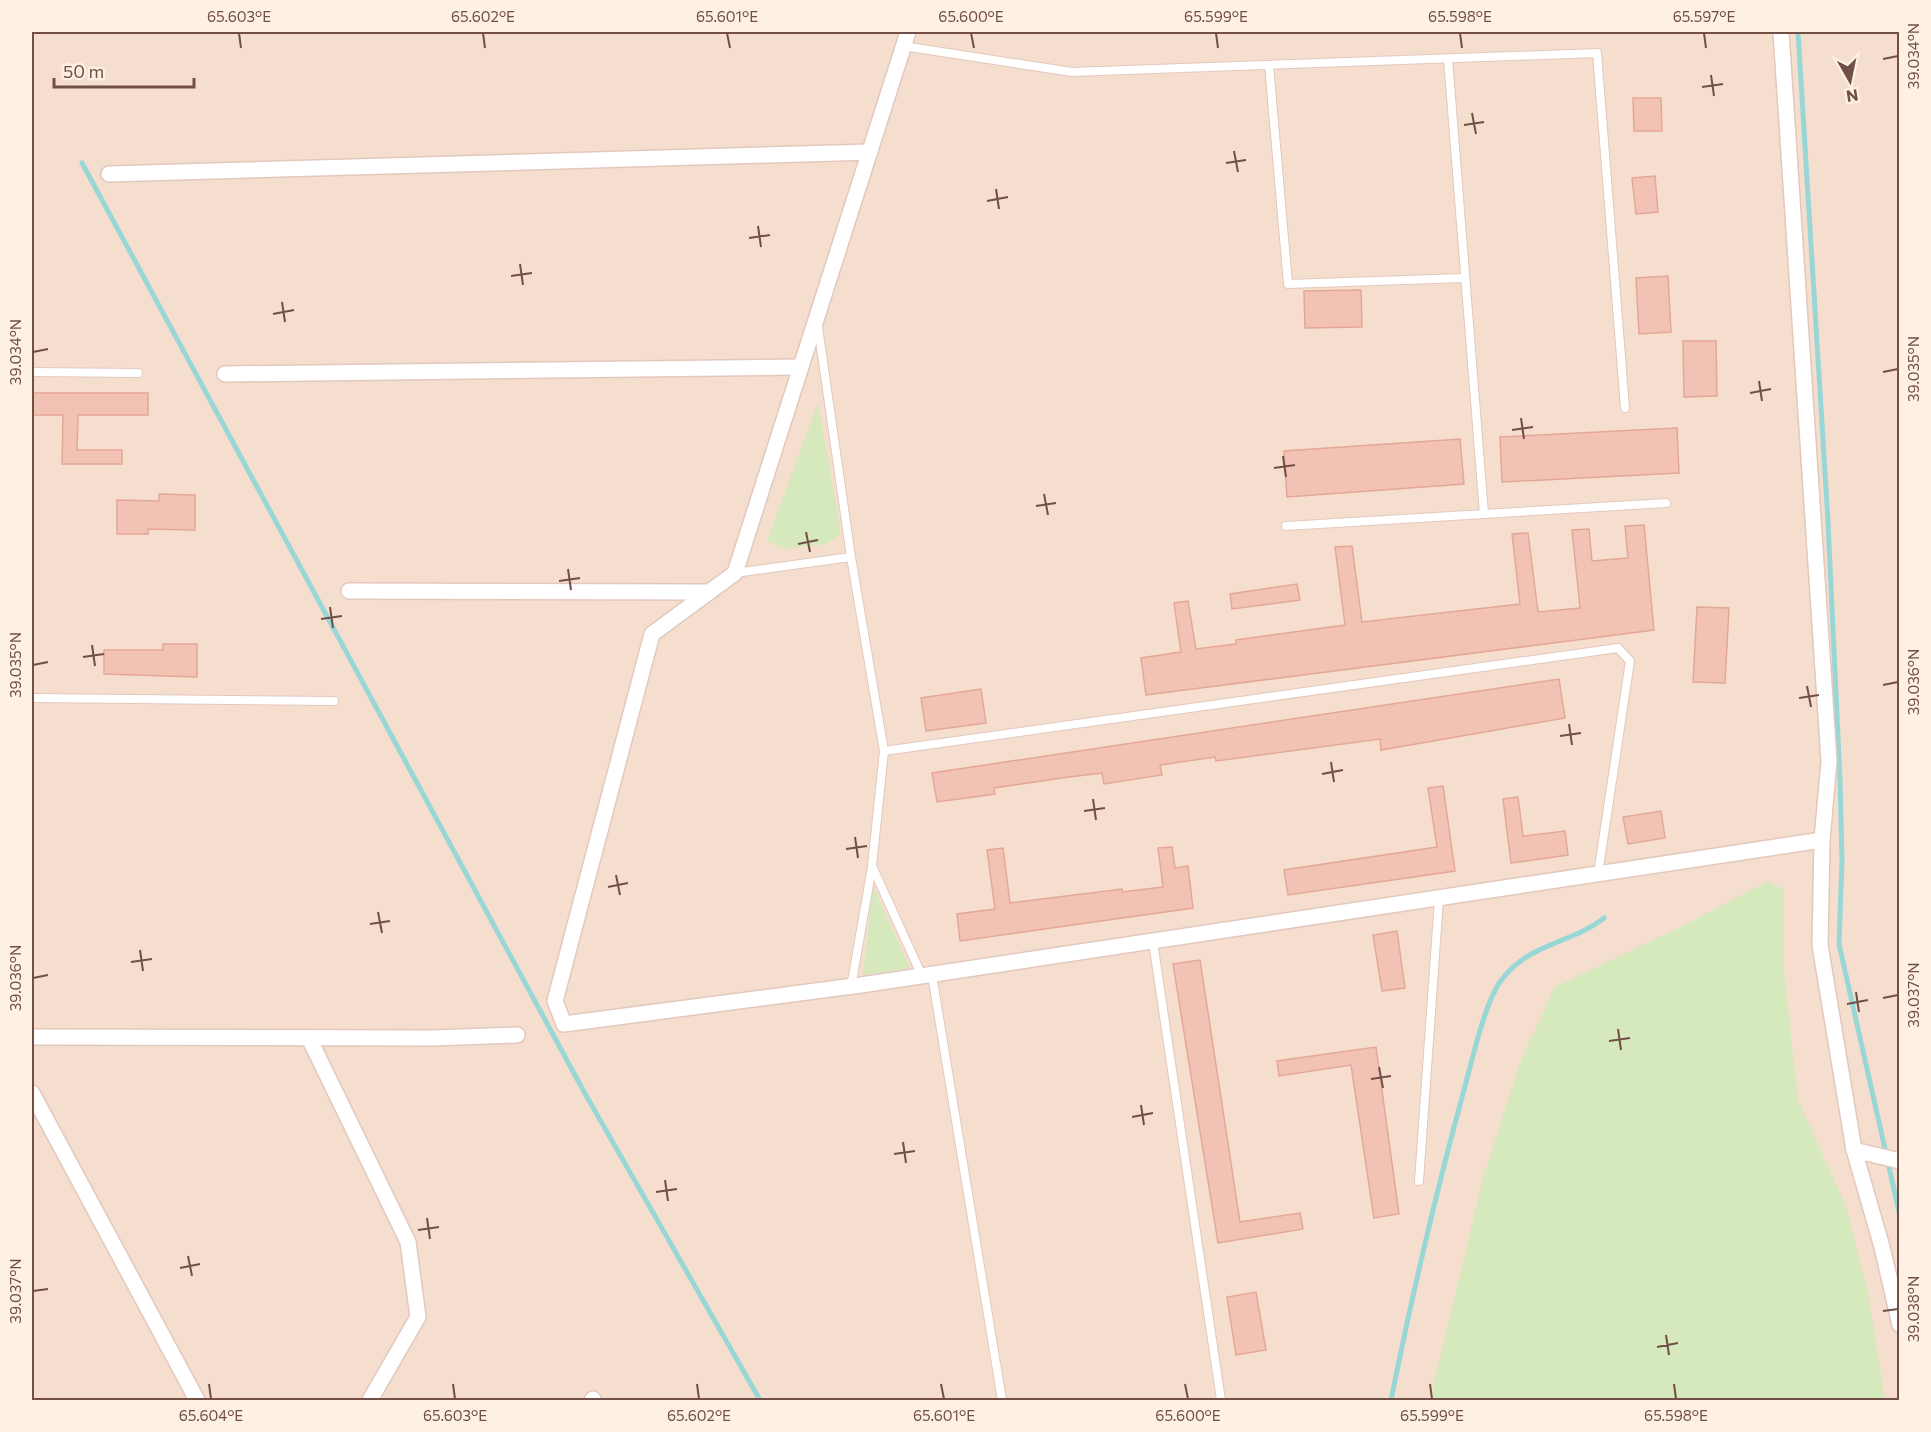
<svg xmlns="http://www.w3.org/2000/svg" width="1931" height="1432" viewBox="0 0 1931 1432" font-family="Commissioner,sans-serif">
<style>
.residential{fill:#f6decf}
.green{fill:#d6e9bd}
.lines{fill:none;stroke-linecap:round;stroke-linejoin:round}
.stream{stroke:#99d7d7;stroke-width:5}
.building{fill:#f2c3b5;stroke:#e5a795;stroke-width:1.5}
.service-casing{stroke:#e2c8bd;stroke-width:10}
.minor-casing{stroke:#e2c8bd;stroke-width:18}
.service{stroke:#fff;stroke-width:8}
.minor{stroke:#fff;stroke-width:15}
.ticks{fill:none;stroke:#724f46;stroke-width:2}
.neatline{fill:none;stroke:#724f46;stroke-width:2}
.ticks-label{font-size:15px;text-anchor:middle;fill:#724f46}
</style>
<rect width="100%" height="100%" fill="#fcebde"/>
<rect class="residential" x="32" y="32" width="1867" height="1368"/>
<g class="green">
<polygon points="818,403 841,533 827,544 785,549 767,541"/>
<polygon points="1768,881 1784,890 1784,972 1798,1100 1846,1206 1868,1293 1885,1400 1430,1400 1484,1174 1521,1060 1555,987 1684,925"/>
<polygon points="873,886 910,968 863,975"/>
</g>
<g class="lines">
<g class="stream">
<polyline points="1798,32 1828,522 1840,780 1842,860 1839,944 1900,1216"/>
<polyline points="82,163 583,1090 760,1400"/>
<path d="M1391 1400C1412 1296 1436 1192 1464 1090 1472 1061 1484 1005 1500 982 1527 943 1571 944 1604 918"/>
</g>
</g>
<g class="building">
<polygon points="1633,98 1661,98 1662,131 1634,131"/>
<polygon points="1655,176 1658,212 1636,214 1632,178"/>
<polygon points="1668,276 1671,332 1639,334 1636,278"/>
<polygon points="1361,290 1362,327 1305,328 1304,291"/>
<polygon points="1683,341 1716,341 1717,396 1684,397"/>
<polygon points="32,393 148,393 148,415 78,415 77,450 122,450 122,464 62,464 63,415 32,415"/>
<polygon points="1677,428 1679,473 1502,482 1500,437"/>
<polygon points="1460,439 1464,484 1287,497 1284,451"/>
<polygon points="159,494 195,495 195,530 148,529 148,534 117,534 117,500 159,501"/>
<polygon points="1644,525 1654,630 1146,695 1141,658 1181,652 1174,603 1188,601 1196,649 1236,644 1236,640 1345,625 1335,547 1352,546 1362,622 1520,604 1512,534 1528,533 1538,612 1580,608 1572,530 1589,529 1592,561 1628,558 1625,526"/>
<polygon points="1297,584 1300,600 1232,609 1230,594"/>
<polygon points="1697,607 1729,608 1725,683 1693,682"/>
<polygon points="163,644 197,644 197,677 104,674 104,650 163,650"/>
<polygon points="1559,679 1565,718 1381,750 1380,739 1216,761 1215,757 1160,765 1162,775 1104,784 1102,773 1069,777 994,788 995,794 937,802 932,773"/>
<polygon points="981,689 986,723 926,731 921,698"/>
<polygon points="1443,786 1455,871 1288,895 1284,870 1437,847 1428,788"/>
<polygon points="1518,797 1523,836 1565,831 1568,855 1511,863 1503,799"/>
<polygon points="1661,811 1665,838 1628,844 1623,817"/>
<polygon points="1172,847 1175,868 1188,866 1193,908 960,941 957,914 995,909 987,850 1003,848 1010,903 1122,889 1122,892 1163,887 1158,848"/>
<polygon points="1397,931 1405,988 1382,991 1373,935"/>
<polygon points="1200,960 1240,1222 1300,1213 1303,1229 1218,1243 1173,964"/>
<polygon points="1376,1047 1399,1214 1374,1218 1351,1065 1279,1076 1277,1061"/>
<polygon points="1256,1292 1266,1350 1236,1355 1227,1297"/>
</g>
<g class="lines">
<defs>
<g id="service">
<polyline points="903,46 1072,72 1597,53 1625,408"/>
<polyline points="1448,59 1484,514"/>
<polyline points="1269,65 1288,284 1464,278"/>
<polyline points="818,327 851,557"/>
<polyline points="32,372 138,373"/>
<polyline points="1286,526 1666,503"/>
<polyline points="735,573 851,557 884,751 872,866 922,976"/>
<polyline points="32,698 334,701"/>
<polyline points="884,751 1618,648 1630,661 1598,874"/>
<polyline points="1153,942 1221,1400"/>
<polyline points="932,975 1002,1400"/>
<polyline points="851,987 872,867"/>
<polyline points="1419,1181 1439,899"/>
</g>
<g id="minor">
<polyline points="908,32 735,573 652,634 555,1001 564,1024 861,985 1822,840"/>
<polyline points="1781,32 1829,761 1822,840 1820,945 1854,1150 1882,1247 1900,1325"/>
<polyline points="109,174 870,152"/>
<polyline points="225,374 801,367"/>
<polyline points="349,591 709,592"/>
<polyline points="32,1037 432,1038 517,1035"/>
<polyline points="309,1038 408,1242 418,1317 370,1400"/>
<polyline points="32,1093 197,1400"/>
<polyline points="1854,1150 1900,1161"/>
<polyline points="592,1400 593,1399"/>
</g>
</defs>
<use href="#service" class="service-casing"/>
<use href="#minor" class="minor-casing"/>
<use href="#service" class="service"/>
<use href="#minor" class="minor"/>
</g>
<path class="ticks" d="M239 33 241 48M483 33 485 48M727 33 730 48M971 33 974 48M1216 33 1218 48M1460 33 1462 48M1704 33 1706 48M1883 59 1898 56M1711 75 1714 96M1702 87 1723 84M1472 113 1476 134M1464 125 1484 122M1234 151 1238 172M1226 163 1246 160M996 189 999 209M987 201 1008 197M758 226 761 247M749 238 770 235M520 264 523 285M511 276 532 273M282 302 285 322M273 314 294 310M33 352 48 349M1883 372 1898 369M1759 381 1762 401M1750 393 1771 389M1521 418 1524 439M1512 430 1533 427M1283 456 1286 477M1274 468 1295 465M1044 494 1048 515M1036 506 1056 503M806 532 810 552M798 544 818 540M568 569 571 590M559 581 580 578M330 607 333 628M321 619 342 616M92 645 95 666M83 657 104 654M33 665 48 662M1883 685 1898 682M1807 686 1811 707M1799 698 1819 695M1569 724 1572 745M1560 736 1581 733M1331 762 1334 782M1322 774 1343 770M1093 799 1096 820M1084 811 1105 808M855 837 858 858M846 849 867 846M616 875 620 895M608 887 628 883M378 912 382 933M370 924 390 921M140 950 143 971M131 962 152 959M33 978 48 975M1856 992 1859 1012M1883 998 1898 995M1847 1004 1868 1000M1618 1029 1621 1050M1609 1041 1630 1038M1379 1067 1383 1088M1371 1079 1391 1076M1141 1105 1144 1125M1132 1117 1153 1113M903 1142 906 1163M894 1154 915 1151M665 1180 668 1201M656 1192 677 1189M427 1218 430 1239M418 1230 439 1227M188 1256 192 1276M180 1268 200 1264M33 1291 48 1289M1883 1311 1898 1309M1666 1335 1669 1355M1657 1347 1678 1343M209 1384 211 1399M453 1384 455 1399M697 1384 699 1399M941 1384 944 1399M1185 1384 1188 1399M1430 1384 1432 1399M1674 1384 1676 1399"/>
<rect width="1931" height="1432" fill="none" stroke="#fff0e4" stroke-width="66"/>
<g transform="translate(1850 81) rotate(171)" stroke="#fff0e4" stroke-width="4.5" paint-order="stroke">
<path d="M0-4.5L10 22L0 15L-10 22Z" fill="#724f46"/>
<text y="-9" font-size="16" font-weight="bold" text-anchor="middle" fill="#724f46">N</text>
</g>
<path d="M54 78v9h140v-9" fill="none" stroke="#724f46" stroke-width="3"/>
<text x="63" y="78" font-size="18" fill="#724f46" stroke="#fff0e4" stroke-width="4.5" paint-order="stroke">50 m</text>
<rect x="33" y="33" width="1865" height="1366" class="neatline"/>
<g class="ticks-label">
<text x="239" y="22">65.603°E</text>
<text x="483" y="22">65.602°E</text>
<text x="727" y="22">65.601°E</text>
<text x="971" y="22">65.600°E</text>
<text x="1216" y="22">65.599°E</text>
<text x="1460" y="22">65.598°E</text>
<text x="1704" y="22">65.597°E</text>
<text transform="translate(1914 56) rotate(-90)" y="5">39.034°N</text>
<text transform="translate(16 352) rotate(-90)" y="5">39.034°N</text>
<text transform="translate(1914 369) rotate(-90)" y="5">39.035°N</text>
<text transform="translate(16 665) rotate(-90)" y="5">39.035°N</text>
<text transform="translate(1914 682) rotate(-90)" y="5">39.036°N</text>
<text transform="translate(16 978) rotate(-90)" y="5">39.036°N</text>
<text transform="translate(1914 995) rotate(-90)" y="5">39.037°N</text>
<text transform="translate(16 1291) rotate(-90)" y="5">39.037°N</text>
<text transform="translate(1914 1309) rotate(-90)" y="5">39.038°N</text>
<text x="211" y="1421">65.604°E</text>
<text x="455" y="1421">65.603°E</text>
<text x="699" y="1421">65.602°E</text>
<text x="944" y="1421">65.601°E</text>
<text x="1188" y="1421">65.600°E</text>
<text x="1432" y="1421">65.599°E</text>
<text x="1676" y="1421">65.598°E</text>
</g>
</svg>
